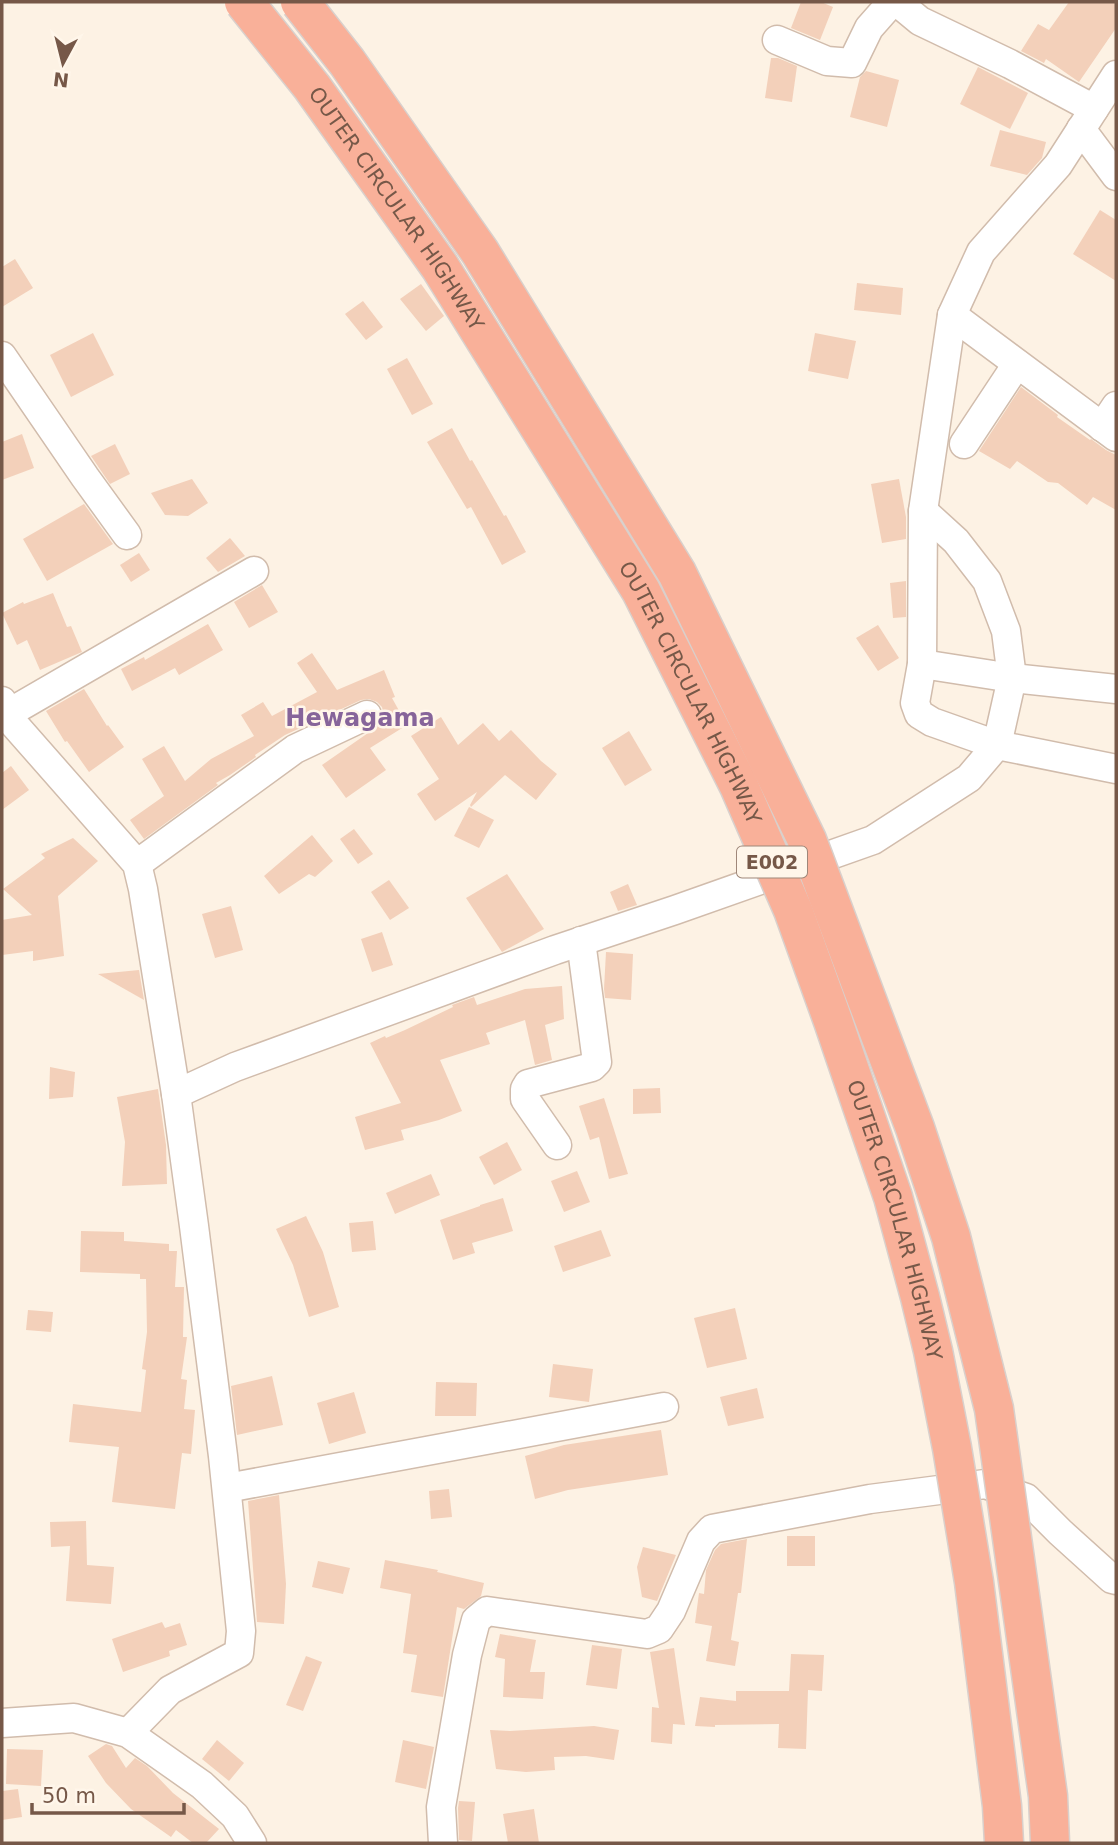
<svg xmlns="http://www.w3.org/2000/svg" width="1118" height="1845" viewBox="0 0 1118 1845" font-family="'DejaVu Sans',sans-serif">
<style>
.building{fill:#f3d0ba}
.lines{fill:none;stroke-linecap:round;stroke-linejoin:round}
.minor-casing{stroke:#d1bcac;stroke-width:31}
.minor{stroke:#fff;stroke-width:28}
.highway-bridge-casing{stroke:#d9d0cc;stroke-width:41;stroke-linecap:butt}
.highway-bridge{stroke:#f9b099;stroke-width:38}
.labels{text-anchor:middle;stroke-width:5;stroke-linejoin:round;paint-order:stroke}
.shield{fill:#fff6ea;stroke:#9f8779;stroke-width:2}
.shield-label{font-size:19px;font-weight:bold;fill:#765848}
.street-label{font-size:21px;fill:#765848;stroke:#fff6ea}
.quarter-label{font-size:24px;font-weight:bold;fill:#86649a;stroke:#fff6ea}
</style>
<rect width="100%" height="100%" fill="#fdf2e4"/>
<g class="building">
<polygon points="801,2 821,2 833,7 820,40 791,28"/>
<polygon points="1069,2 1116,2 1116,28 1079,82 1046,59 1044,63 1021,51 1038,24 1049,30"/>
<polygon points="771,58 778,58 797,66 792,102 765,98"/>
<polygon points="978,67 1028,93 1010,129 960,104"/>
<polygon points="866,71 899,80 887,127 850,117 860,77"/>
<polygon points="1000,130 1046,142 1042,158 1027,175 990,166"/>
<polygon points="1100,210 1116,220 1116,281 1073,254"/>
<polygon points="15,259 33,288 2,307 2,267"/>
<polygon points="857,283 903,288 901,315 854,310"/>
<polygon points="421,284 444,316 426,331 400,299"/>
<polygon points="363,301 383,327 366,340 345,314"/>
<polygon points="93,333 114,375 71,397 50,355"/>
<polygon points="815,333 856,341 848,379 808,371"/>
<polygon points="407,358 433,404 412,415 387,369"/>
<polygon points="1021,387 1058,415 1057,417 1090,440 1091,439 1106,450 1116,455 1116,510 1093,497 1087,505 1058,483 1048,482 1017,461 1010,469 979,451"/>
<polygon points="452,428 470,461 472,460 504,516 506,515 526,552 502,565 471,507 467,509 427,442"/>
<polygon points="22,434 34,468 2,480 2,442"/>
<polygon points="115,444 130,474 110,484 91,456"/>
<polygon points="192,479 208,503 188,516 165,515 151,493"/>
<polygon points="899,479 906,517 906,539 882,543 871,484"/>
<polygon points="84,504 113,544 47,581 23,539"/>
<polygon points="230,538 245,556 218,572 206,558"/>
<polygon points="139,553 150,570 131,582 120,565"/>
<polygon points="906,581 906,617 893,618 890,583"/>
<polygon points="262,585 278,612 249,628 234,602"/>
<polygon points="53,593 67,627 71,626 82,652 40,670 27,640 17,645 2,613 23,602 24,604"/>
<polygon points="208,624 223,650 179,675 175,668 132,691 121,669 144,657 145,660"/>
<polygon points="878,625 899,658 878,671 856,638"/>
<polygon points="312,653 337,690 384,670 395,697 392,698 407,725 370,748 386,770 346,798 322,765 381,724 384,716 382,707 377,702 369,699 361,700 285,735 255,755 256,757 230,775 216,783 218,785 144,839 130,820 164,796 142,759 164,746 185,781 211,759 254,736 241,715 263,702 272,716 317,692 297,663"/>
<polygon points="84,689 107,726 108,725 124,747 89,772 67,741 65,742 46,711"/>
<polygon points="441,717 458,745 483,723 499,741 511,730 541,761 557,774 536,800 505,775 471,807 470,805 477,792 435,821 417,794 439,779 411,736"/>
<polygon points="629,731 652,770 625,786 602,748"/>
<polygon points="11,766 29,790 2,810 2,773"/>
<polygon points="469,807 494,820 479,848 454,836"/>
<polygon points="354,829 373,854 358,864 340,839"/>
<polygon points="312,835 333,861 315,877 309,874 279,894 264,876"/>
<polygon points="73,838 98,861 58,896 64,956 33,961 33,951 2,955 2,920 32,915 3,889 45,858 41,854"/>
<polygon points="507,874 544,929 502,952 466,898"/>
<polygon points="389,880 409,908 390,920 371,892"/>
<polygon points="628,884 637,905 618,911 610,892"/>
<polygon points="231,906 243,950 215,958 202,914"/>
<polygon points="382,932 393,965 372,972 361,939"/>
<polygon points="606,952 633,954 631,1000 605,998 604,989"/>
<polygon points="139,970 144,1000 98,974"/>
<polygon points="562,986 564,1019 545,1025 552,1060 535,1065 525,1020 486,1033 490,1044 440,1060 462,1111 439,1120 401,1130 404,1140 365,1150 355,1117 401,1103 370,1043 385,1036 386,1038 405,1030 453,1007 452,1005 474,997 477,1005 525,989"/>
<polygon points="50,1067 75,1072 73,1097 49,1099"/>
<polygon points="660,1088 661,1113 633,1114 633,1089"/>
<polygon points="158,1089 166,1145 167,1184 122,1186 125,1142 117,1097"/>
<polygon points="604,1098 628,1174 609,1179 599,1137 590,1140 579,1106"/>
<polygon points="507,1142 522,1170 494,1185 479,1157"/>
<polygon points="577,1171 590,1202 564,1212 551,1181"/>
<polygon points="431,1174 440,1195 395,1214 386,1193"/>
<polygon points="503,1198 513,1231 472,1243 475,1253 453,1260 440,1220 480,1206 480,1205"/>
<polygon points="306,1216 323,1252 339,1307 309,1317 293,1265 276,1229"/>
<polygon points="373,1221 376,1250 352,1252 349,1223"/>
<polygon points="601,1230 611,1256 563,1272 554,1246"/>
<polygon points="81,1231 124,1232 124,1241 169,1244 169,1251 177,1251 175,1287 184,1287 183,1337 187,1337 181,1379 187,1380 184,1409 195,1410 191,1454 182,1453 175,1509 112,1502 119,1447 69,1442 73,1404 141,1412 146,1370 142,1369 147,1332 146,1279 140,1279 140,1274 80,1272"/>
<polygon points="735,1308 747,1359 707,1368 694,1318"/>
<polygon points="28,1310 53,1312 51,1332 26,1330"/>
<polygon points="553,1364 593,1369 589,1402 549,1397"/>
<polygon points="272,1376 283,1425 237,1435 231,1386"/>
<polygon points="436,1382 477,1383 476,1416 435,1416"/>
<polygon points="757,1388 764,1418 728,1426 720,1397"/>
<polygon points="354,1392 366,1433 329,1444 317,1403"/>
<polygon points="661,1430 668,1475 568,1490 535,1499 525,1456 564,1445"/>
<polygon points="449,1489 452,1517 431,1519 429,1491"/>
<polygon points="279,1495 286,1584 284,1624 257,1622 248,1501"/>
<polygon points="86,1521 87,1565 114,1567 111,1604 66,1601 70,1546 51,1547 50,1522"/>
<rect x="787" y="1536" width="28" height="30"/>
<polygon points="747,1539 741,1593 738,1593 731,1640 739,1642 735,1666 706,1661 712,1626 695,1623 699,1593 704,1594 706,1570 715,1550 721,1544"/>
<polygon points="643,1547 676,1555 657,1601 642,1597 637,1567"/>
<polygon points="385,1560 438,1570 437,1572 484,1583 481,1596 464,1609 457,1607 443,1697 411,1692 417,1655 403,1653 411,1594 380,1588"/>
<polygon points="318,1561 350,1568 343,1594 312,1587"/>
<polygon points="162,1622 165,1628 180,1623 187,1645 169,1651 170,1656 123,1672 112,1639"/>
<polygon points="500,1634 536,1640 530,1672 545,1672 543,1699 503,1697 505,1659 495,1657"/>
<polygon points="592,1645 622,1649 617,1689 586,1685"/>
<polygon points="674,1648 685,1725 673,1724 672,1744 651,1742 652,1707 659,1708 650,1652"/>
<polygon points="791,1654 824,1655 822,1691 808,1690 806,1749 778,1748 779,1724 715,1725 715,1727 695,1726 700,1697 736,1701 736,1691 789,1691"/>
<polygon points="306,1656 322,1662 303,1711 286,1705"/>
<polygon points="594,1726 619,1730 614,1760 586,1756 554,1757 555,1770 526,1772 496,1769 490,1730 510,1731"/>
<polygon points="217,1740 244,1763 229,1781 202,1759"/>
<polygon points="403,1740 434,1747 426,1789 395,1782"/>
<polygon points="106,1744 112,1746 126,1768 135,1758 147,1766 173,1793 219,1829 206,1843 193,1843 176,1830 171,1837 131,1809 106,1783 88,1756"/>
<polygon points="7,1749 43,1750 41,1786 6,1784"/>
<polygon points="18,1789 22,1817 2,1820 2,1791"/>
<polygon points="459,1801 475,1802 472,1841 459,1840 458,1808"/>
<polygon points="534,1809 539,1843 508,1843 503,1814"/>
</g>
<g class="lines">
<defs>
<g id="minor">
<polyline points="897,2 920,21 1010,64 1094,109"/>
<polyline points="777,40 827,61 852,63 869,28 892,2"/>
<polyline points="1116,75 1058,165 981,252 952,315 923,511 922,664 915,703 919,714 932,722 997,745 1116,769"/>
<polyline points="1081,129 1116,176"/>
<polyline points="952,315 1116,437"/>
<polyline points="2,356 85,477 127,535"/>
<polyline points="1102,427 1116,406"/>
<polyline points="964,444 1017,364"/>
<polyline points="922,664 1012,678 1116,689"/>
<polyline points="2,701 6,715 137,864 143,889 176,1094 194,1226 223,1456 241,1631 239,1653 170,1690 128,1733"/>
<polyline points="2,717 254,571"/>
<polyline points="137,864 295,749 367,715"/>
<polyline points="176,1094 235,1067 555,950 675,910 873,840 969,778 997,745 1012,678 1006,631 987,581 956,541 923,511"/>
<polyline points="557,1145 525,1099 525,1089 528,1084 592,1067 597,1062 581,941"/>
<polyline points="227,1488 664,1407"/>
<polyline points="2,1723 74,1718 128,1733 202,1785 235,1816 252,1843"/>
<polyline points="443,1843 441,1807 467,1655 476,1620 487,1611 647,1634 659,1629 671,1611 701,1541 712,1529 870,1499 985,1484 1026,1498 1060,1532 1112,1579 1116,1580"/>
</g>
</defs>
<use href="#minor" class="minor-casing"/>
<use href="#minor" class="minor"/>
<defs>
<g id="highway-bridge">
<path id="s1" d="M244 2 312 87 440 267 641 591 739 786 793 910 833 1021 893 1197 920 1297 933 1351 952 1448 974 1582 1002 1806 1004 1843"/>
<polyline points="300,2 347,62 480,252 677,573 807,840 915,1128 951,1237 994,1409 1048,1796 1050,1843"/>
</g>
</defs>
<use href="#highway-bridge" class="highway-bridge-casing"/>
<use href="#highway-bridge" class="highway-bridge"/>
</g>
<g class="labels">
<rect class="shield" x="737" y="846.5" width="70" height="31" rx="5"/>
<g class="shield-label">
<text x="772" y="869">E002</text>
</g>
<g class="street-label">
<text dy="7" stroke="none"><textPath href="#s1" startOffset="257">OUTER CIRCULAR HIGHWAY</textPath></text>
<text dy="7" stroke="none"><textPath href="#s1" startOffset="824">OUTER CIRCULAR HIGHWAY</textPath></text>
<text dy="7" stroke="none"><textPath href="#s1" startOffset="1391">OUTER CIRCULAR HIGHWAY</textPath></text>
</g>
<g class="quarter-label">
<text x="360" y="726">Hewagama</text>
</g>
</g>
<rect width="1118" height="1845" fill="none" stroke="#765848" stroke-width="7"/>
<g transform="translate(63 63) rotate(187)" stroke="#fff6ea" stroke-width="5" paint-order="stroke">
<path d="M0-5L12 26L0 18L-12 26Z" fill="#765848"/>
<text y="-10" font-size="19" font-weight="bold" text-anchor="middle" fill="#765848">N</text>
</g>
<path d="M32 1803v10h152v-10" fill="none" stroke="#765848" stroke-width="3.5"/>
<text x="42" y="1803" font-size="21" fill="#765848" stroke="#fff6ea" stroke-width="5" paint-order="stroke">50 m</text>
</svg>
